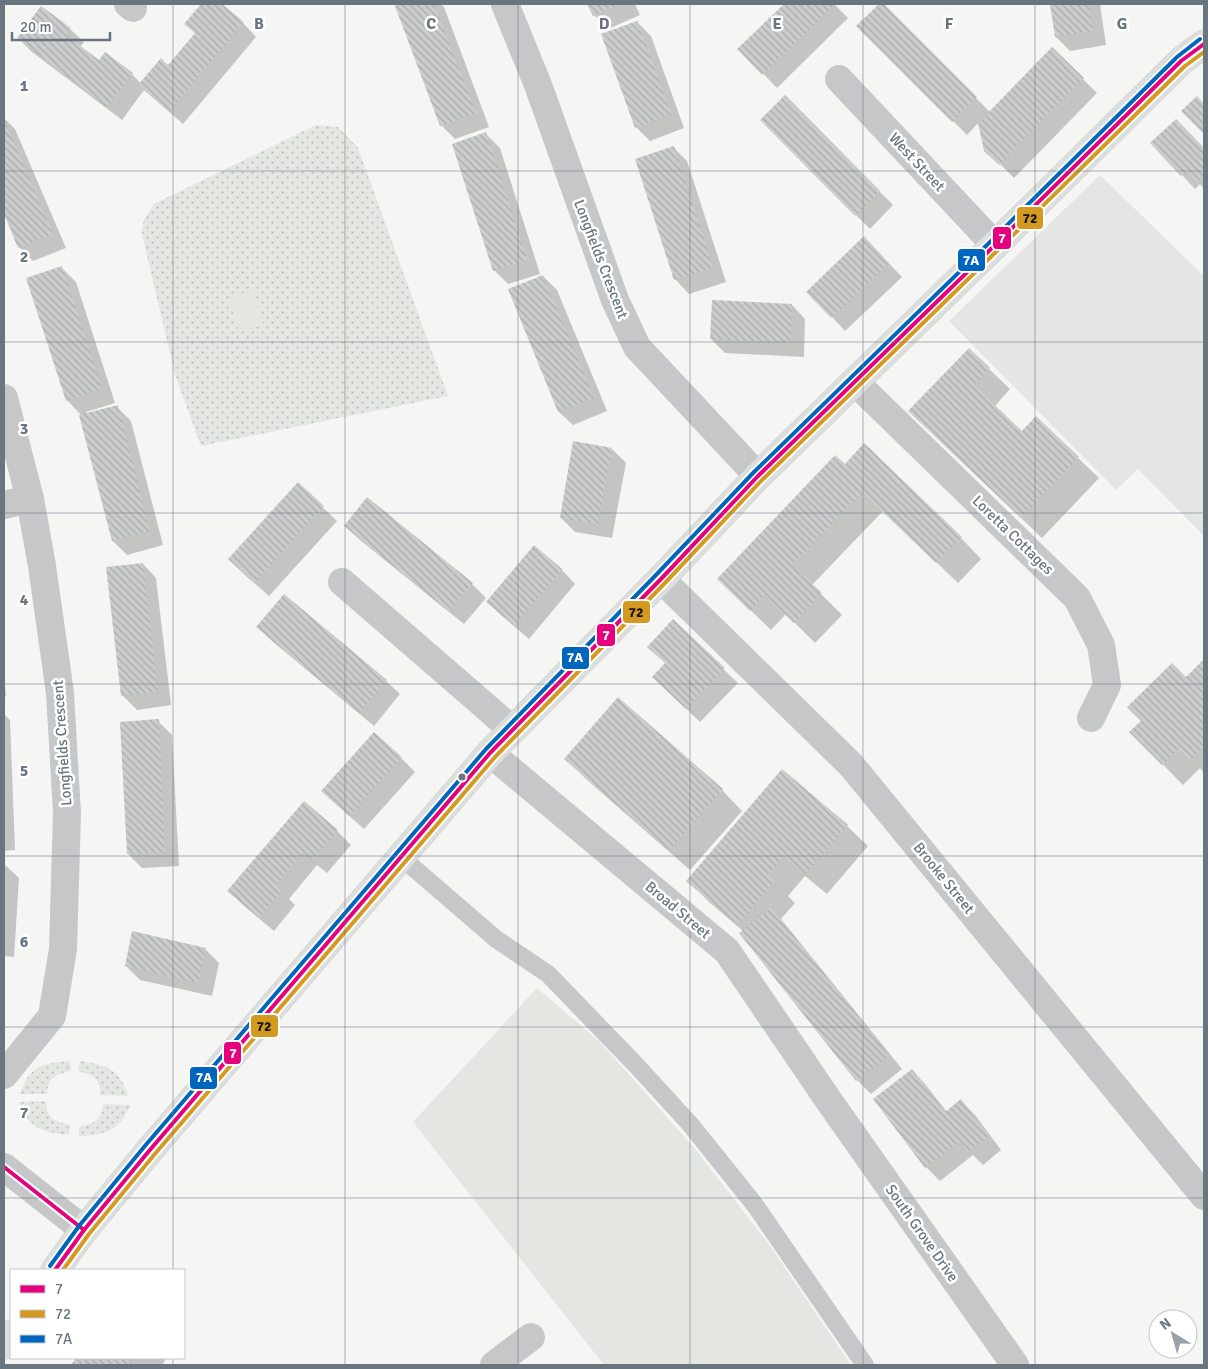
<svg xmlns="http://www.w3.org/2000/svg" width="1208" height="1369" viewBox="0 0 1208 1369" font-family="Signika,sans-serif">
<style>
.built{fill:#e4e5e5}
.grass{fill:url(#grass-dots)}
.garden{fill:#e4e6e2}
.shadow{fill:#0003}
.building{fill:url(#building-back-hatch)}
.lines{fill:none;stroke-linecap:round;stroke-linejoin:round}
.secondary-casing{stroke:#d1d2d2;stroke-width:29}
.lane{stroke:#c6c7c8;stroke-width:18}
.street{stroke:#c6c7c8;stroke-width:28}
.secondary{stroke:#dcdddd;stroke-width:28}
.bus-1-casing{stroke:#fff;stroke-width:8}
.bus-2-casing{stroke:#fff;stroke-width:8}
.bus-3-casing{stroke:#fff;stroke-width:8}
.bus-1{stroke:#e5007d;stroke-width:4}
.bus-2{stroke:#d49a20;stroke-width:4}
.bus-3{stroke:#0065bd;stroke-width:4}
.grid{fill:none;stroke:#697680;stroke-width:1;stroke-opacity:0.55}
.bus-dot{fill:#697680;stroke:#fff;stroke-width:2}
.labels{text-anchor:middle;stroke-width:5;stroke-linejoin:round;paint-order:stroke}
.street-label{font-size:15px;fill:#697680;stroke:#fff}
.grid-label{font-size:16px;text-anchor:middle;font-weight:bold;fill:#697680;stroke:#fff;stroke-width:5;stroke-linejoin:round;paint-order:stroke}
.line-badge{stroke:#fff;stroke-width:2}
.badge-label{font-size:14px;text-anchor:middle;font-weight:bold;fill:#fff}
.pale-badge-label{font-size:14px;text-anchor:middle;font-weight:bold;fill:#111}
</style>
<defs>
<pattern id="grass-dots" width="8" height="8" patternUnits="userSpaceOnUse" patternTransform="scale(1.25)"><rect width="8" height="8" fill="#e4e6e2"/><path d="M2 2h.1M6 6h.1" fill="none" stroke="#bdbfbc" stroke-width="1.8" stroke-linecap="round"/></pattern>
<pattern id="building-back-hatch" width="6" height="6" patternUnits="userSpaceOnUse" patternTransform="scale(1.25)"><rect width="6" height="6" fill="#cbcccc"/><path d="M-1 5l2 2M0 0l6 6M5-1l2 2" fill="none" stroke="#a9aaab"/></pattern>
</defs>
<rect width="100%" height="100%" fill="#f5f5f4"/>
<polygon class="built" points="1100,175 1204,276 1204,536 1138,469 1116,490 949,321"/>
<g class="grass">
<polygon points="316,125 338,127 358,148 448,396 201,446 175,375 142,234 143,222 154,204"/>
<path d="M70 1061 71 1071C56 1075 48 1076 47 1094H20C29 1066 43 1063 70 1061Z"/>
<path d="M80 1061C105 1064 121 1070 128 1096L100 1095C101 1078 93 1075 78 1071Z"/>
<path d="M46 1101C47 1119 54 1121 70 1125L69 1135C44 1133 26 1127 19 1102Z"/>
<path d="M103 1104 130 1105C121 1130 104 1136 79 1136V1127C94 1123 102 1121 103 1104Z"/>
</g>
<g class="garden">
<polygon points="253,290 263,325 239,332 229,297"/>
<polygon points="537,988 600,1042 696,1150 770,1246 851,1365 604,1365 413,1122"/>
</g>
<g class="shadow">
<polygon points="202,4 220,4 243,23 256,37 183,124 144,90 122,120 32,52 18,38 70,29 84,42 80,47 100,62 132,74 141,84 168,67 196,34 186,24"/>
<polygon points="403,4 440,4 444,7 489,127 455,139 441,125 396,6"/>
<polygon points="589,4 635,4 640,15 608,29 594,15"/>
<polygon points="785,4 834,4 848,18 777,88 739,49"/>
<polygon points="881,4 990,112 1052,49 1097,93 1014,178 986,150 979,122 967,135 858,26"/>
<polygon points="1051,4 1100,4 1106,45 1070,51 1056,37"/>
<polygon points="637,22 651,36 684,128 650,141 636,127"/>
<polygon points="785,97 893,205 870,229 761,120"/>
<polygon points="4,118 15,129 66,248 33,261 19,247 4,211"/>
<polygon points="486,134 500,148 540,274 508,284 494,270"/>
<polygon points="1190,134 1204,149 1204,189 1200,184 1195,189 1182,175"/>
<polygon points="673,147 687,161 726,282 689,294 676,280 637,159"/>
<polygon points="878,252 902,277 845,331 832,317"/>
<polygon points="62,268 76,282 115,403 86,412 87,414 117,407 131,421 163,545 127,555 113,541 82,416 67,400"/>
<polygon points="543,276 557,290 607,411 573,425 559,412"/>
<polygon points="792,305 805,319 804,357 725,353 711,339"/>
<polygon points="989,369 1010,389 995,406 1022,432 1078,458 1099,478 1042,538 910,411"/>
<polygon points="612,449 626,463 612,538 575,532 561,518"/>
<polygon points="845,466 961,538 981,559 958,583 883,511 812,585 842,615 815,643 786,614 771,630 739,599"/>
<polygon points="298,484 337,521 269,596 243,573"/>
<polygon points="346,526 472,584 486,598 464,624 360,540"/>
<polygon points="534,547 562,570 575,584 529,639 502,616 488,602"/>
<polygon points="143,564 156,578 171,705 137,710 123,696 108,568"/>
<polygon points="673,621 738,683 700,722 668,691 666,664"/>
<polygon points="258,627 386,681 400,694 374,726 272,641"/>
<polygon points="1204,661 1204,773 1200,768 1183,785 1131,732"/>
<polygon points="4,674 6,696 4,697"/>
<polygon points="4,714 10,720 15,850 4,851"/>
<polygon points="158,721 172,735 179,866 142,868 128,854"/>
<polygon points="401,758 415,772 364,829 337,805"/>
<polygon points="566,759 722,790 742,811 690,870 586,779"/>
<polygon points="847,826 868,846 827,894 805,876 788,896 795,903 781,919 902,1069 871,1094 857,1080 743,931 709,902 688,881"/>
<polygon points="337,831 351,845 327,873 317,865 289,899 295,905 274,931 243,905 229,891"/>
<polygon points="4,864 19,878 14,957 4,956"/>
<polygon points="205,949 219,963 212,996 140,980 126,966"/>
<polygon points="912,1070 925,1084 947,1112 961,1101 975,1115 1001,1150 983,1165 973,1155 940,1181 926,1167"/>
<polygon points="77,1358 167,1358 162,1365 73,1365"/>
</g>
<g class="building">
<polygon points="201,4 222,4 244,22 169,111 138,85 161,58 168,65 195,33 184,24"/>
<polygon points="400,4 434,4 476,113 440,126 395,6"/>
<polygon points="587,4 621,4 593,16"/>
<polygon points="784,4 835,4 762,75 737,49"/>
<polygon points="879,4 884,4 977,97 952,122 856,26"/>
<polygon points="1050,4 1089,4 1093,31 1055,37"/>
<polygon points="41,6 71,28 66,35 99,60 105,52 133,73 107,107 17,38"/>
<polygon points="637,21 671,114 635,128 601,34"/>
<polygon points="1052,47 1084,78 999,165 984,151 978,123"/>
<polygon points="785,95 880,191 855,216 760,120"/>
<polygon points="1197,96 1204,104 1204,134 1181,111"/>
<polygon points="1176,119 1204,148 1204,175 1196,183 1186,171 1181,176 1150,143"/>
<polygon points="4,120 53,234 18,248 4,214"/>
<polygon points="486,132 527,260 493,271 452,144"/>
<polygon points="674,146 713,268 674,280 635,159"/>
<polygon points="864,236 889,263 831,318 806,292"/>
<polygon points="62,266 102,389 66,401 26,278"/>
<polygon points="543,275 594,398 558,412 508,289"/>
<polygon points="712,300 792,304 790,343 710,339"/>
<polygon points="969,348 990,368 974,385 1022,431 1036,416 1079,457 1021,518 908,411"/>
<polygon points="118,405 150,531 112,541 79,415"/>
<polygon points="573,441 612,448 598,524 560,518"/>
<polygon points="864,443 962,537 936,563 862,492 792,565 822,593 794,623 765,595 750,611 717,579 835,455 845,464"/>
<polygon points="298,482 324,506 254,583 228,559"/>
<polygon points="367,497 473,583 449,612 344,526"/>
<polygon points="534,545 562,569 515,626 486,602"/>
<polygon points="143,563 158,692 121,696 106,567"/>
<polygon points="284,594 387,680 359,713 256,627"/>
<polygon points="673,619 725,668 686,709 652,677 665,663 647,647"/>
<polygon points="1204,659 1204,746 1190,760 1178,749 1162,765 1129,732 1141,721 1127,707 1172,663 1186,677"/>
<polygon points="618,697 723,789 669,850 564,759"/>
<polygon points="159,719 165,852 127,854 120,722"/>
<polygon points="374,732 402,757 349,816 321,791"/>
<polygon points="782,769 848,825 805,874 784,856 768,875 775,881 738,925 686,881"/>
<polygon points="304,801 338,830 312,860 303,852 275,885 282,891 259,918 227,891"/>
<polygon points="771,907 889,1055 856,1081 739,933"/>
<polygon points="132,931 206,948 198,983 125,966"/>
<polygon points="912,1069 945,1112 961,1099 989,1136 968,1152 960,1141 925,1168 873,1099"/>
<polygon points="76,1358 133,1358 128,1365 71,1365"/>
</g>
<g class="lines">
<defs>
<g id="secondary">
<polyline points="55,1270 84,1230 149,1151 490,753 661,579 758,476 995,245 1181,61 1204,44"/>
<polyline points="4,1345 11,1334"/>
</g>
</defs>
<use href="#secondary" class="secondary-casing"/>
<polyline class="lane" points="401,857 496,939 548,974 636,1065 690,1124 755,1205 865,1365"/>
<g class="street">
<polyline points="128,4 133,8"/>
<polyline points="505,4 538,85 615,300 637,347 758,476"/>
<polyline points="839,79 995,245"/>
<polyline points="855,382 1077,598 1101,645 1107,685 1091,718"/>
<polyline points="4,398 30,499 42,566 60,693 67,813 63,949 52,1016 4,1075"/>
<polyline points="4,505 30,499"/>
<polyline points="661,579 851,765 1204,1196"/>
<polyline points="342,582 492,712 512,730"/>
<polyline points="490,753 727,951 829,1101 1015,1365"/>
<polyline points="4,1167 84,1230"/>
<polyline points="494,1365 531,1337"/>
</g>
<use href="#secondary" class="secondary"/>
<defs>
<g id="bus-1">
<polyline points="4,1167 84,1230"/>
<polyline points="55,1270 84,1230 149,1151 490,753 661,579 758,476 995,245 1181,61 1204,44"/>
</g>
<polyline id="bus-2" points="63,1270 89,1234 154,1155 495,757 665,583 762,480 999,249 1185,66 1204,52"/>
<polyline id="bus-3" points="50,1266 79,1226 144,1147 486,749 656,575 754,472 991,241 1177,57 1200,39"/>
</defs>
<use href="#bus-1" class="bus-1-casing"/>
<use href="#bus-2" class="bus-2-casing"/>
<use href="#bus-3" class="bus-3-casing"/>
<use href="#bus-1" class="bus-1"/>
<use href="#bus-2" class="bus-2"/>
<use href="#bus-3" class="bus-3"/>
</g>
<path class="grid" d="M173 4V1270M345 4V1365M518 4V1365M690 4V1365M863 4V1365M1035 4V1365M4 171H1204M4 342H1204M4 513H1204M4 684H1204M4 856H1204M4 1027H1204M4 1198H1204M173 1358V1365"/>
<circle class="bus-dot" cx="462" cy="777" r="4.5"/>
<g class="labels">
<g class="street-label">
<text transform="translate(917 162) rotate(47)" y="5">West Street</text>
<text transform="translate(601 259) rotate(69)" y="5">Longfields Crescent</text>
<text transform="translate(1013 535) rotate(44)" y="5">Loretta Cottages</text>
<text transform="translate(62 743) rotate(-94)" y="5">Longfields Crescent</text>
<text transform="translate(944 878) rotate(51)" y="5">Brooke Street</text>
<text transform="translate(678 910) rotate(40)" y="5">Broad Street</text>
<text transform="translate(922 1233) rotate(55)" y="5">South Grove Drive</text>
</g>
</g>
<g class="grid-label">
<text x="259" y="29">B</text>
<text x="431" y="29">C</text>
<text x="604" y="29">D</text>
<text x="777" y="29">E</text>
<text x="949" y="29">F</text>
<text x="1122" y="29">G</text>
<text x="24" y="91">1</text>
<text x="24" y="262">2</text>
<text x="24" y="434">3</text>
<text x="24" y="605">4</text>
<text x="24" y="776">5</text>
<text x="24" y="947">6</text>
<text x="24" y="1118">7</text>
</g>
<g class="line-badge">
<rect x="1016" y="206" width="28" height="24" rx="5" fill="#d49a20"/>
<rect x="992" y="226" width="20" height="24" rx="5" fill="#e5007d"/>
<rect x="957" y="248" width="29" height="24" rx="5" fill="#0065bd"/>
<rect x="622" y="600" width="29" height="24" rx="5" fill="#d49a20"/>
<rect x="596" y="623" width="20" height="24" rx="5" fill="#e5007d"/>
<rect x="561" y="646" width="29" height="24" rx="5" fill="#0065bd"/>
<rect x="250" y="1014" width="29" height="24" rx="5" fill="#d49a20"/>
<rect x="223" y="1041" width="19" height="24" rx="5" fill="#e5007d"/>
<rect x="189" y="1066" width="29" height="24" rx="5" fill="#0065bd"/>
</g>
<g class="badge-label">
<text x="1002" y="243">7</text>
<text x="971" y="265">7A</text>
<text x="606" y="640">7</text>
<text x="575" y="662">7A</text>
<text x="233" y="1058">7</text>
<text x="204" y="1082">7A</text>
</g>
<g class="pale-badge-label">
<text x="1030" y="223">72</text>
<text x="636" y="617">72</text>
<text x="264" y="1031">72</text>
</g>
<rect width="1208" height="1369" fill="none" stroke="#697680" stroke-width="10"/>
<rect x="10" y="1269" width="175" height="90" fill="#ffffff" stroke="#c3c8cc"/>
<rect x="20" y="1285" width="25" height="8" fill="#e5007d" stroke="#c3c8cc"/>
<text x="55" y="1294" font-size="15" fill="#697680">7</text>
<rect x="20" y="1310" width="25" height="8" fill="#d49a20" stroke="#c3c8cc"/>
<text x="55" y="1319" font-size="15" fill="#697680">72</text>
<rect x="20" y="1335" width="25" height="8" fill="#0065bd" stroke="#c3c8cc"/>
<text x="55" y="1344" font-size="15" fill="#697680">7A</text>
<g transform="translate(1173 1334) rotate(323)"><circle r="24" fill="#ffffff" stroke="#c3c8cc"/>
<path d="M0-4L9 19L0 12L-9 19Z" fill="#9aa2a9"/>
<text y="-8" font-size="14" font-weight="bold" text-anchor="middle" fill="#697680">N</text>
</g>
<path d="M12 32v8h98v-8" fill="none" stroke="#697680" stroke-width="2.5"/>
<text x="20" y="32" font-size="15" fill="#697680" stroke="#ffffff" stroke-width="4" paint-order="stroke">20 m</text>
</svg>
